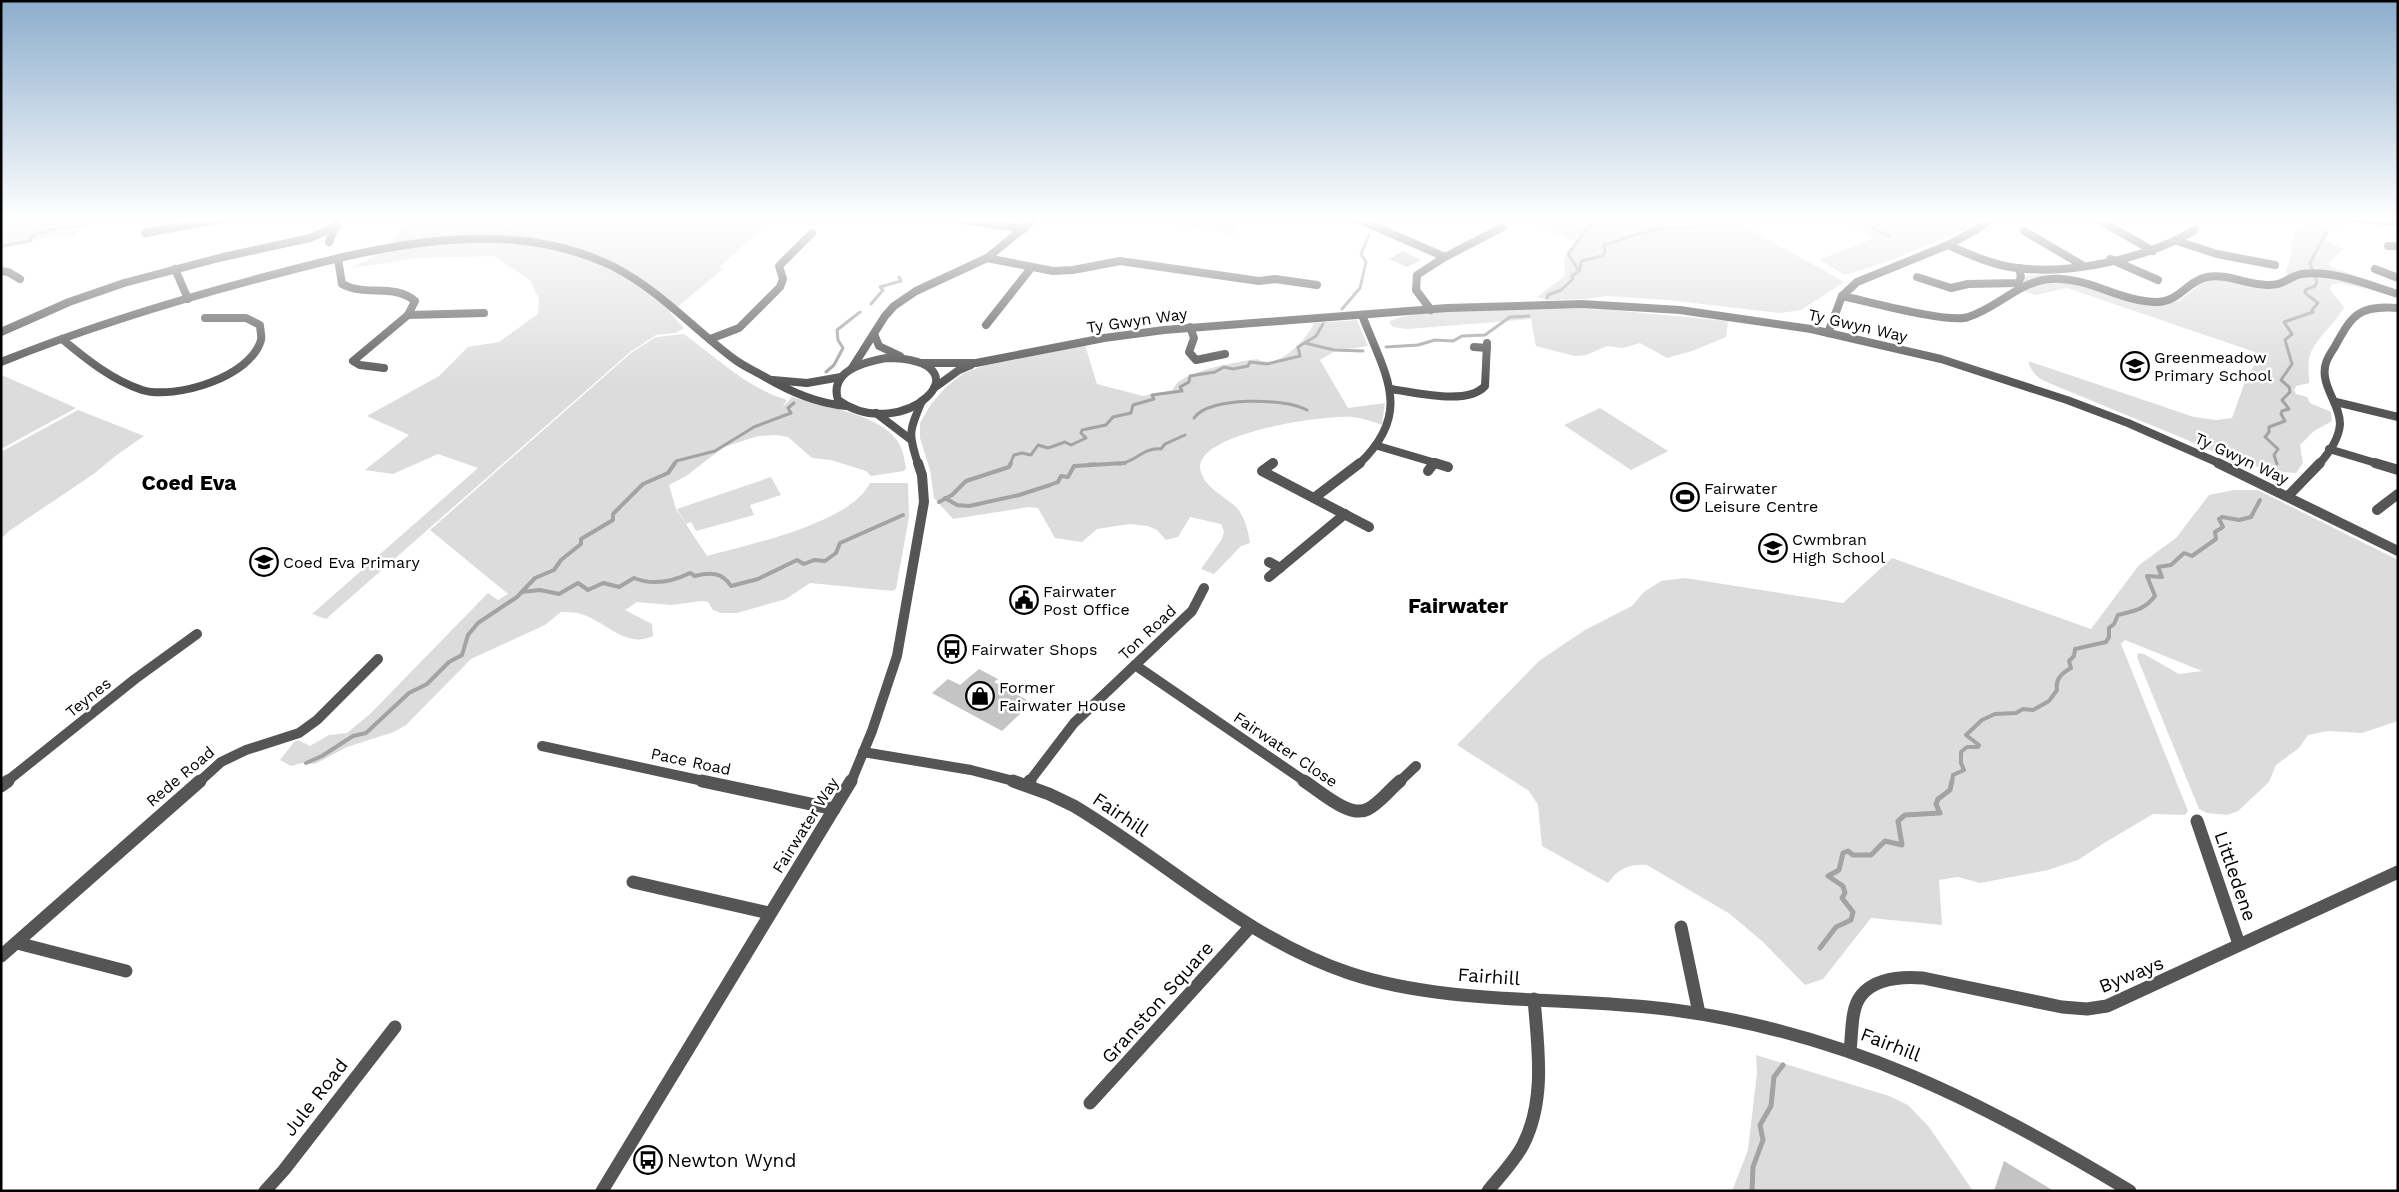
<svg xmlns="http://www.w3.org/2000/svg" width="2399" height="1192" viewBox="0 0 2399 1192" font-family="'Work Sans',sans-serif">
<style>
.green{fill:#dcdcdc}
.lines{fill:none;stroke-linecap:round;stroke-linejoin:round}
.stream-far2{stroke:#a3a3a3;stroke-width:3}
.stream-far1{stroke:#a3a3a3;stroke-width:4}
.stream{stroke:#a3a3a3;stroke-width:5}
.building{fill:#c4c4c4}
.minor-far2{stroke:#555;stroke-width:8}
.minor-far1{stroke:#555;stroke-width:10}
.minor{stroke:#555;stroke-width:13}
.tertiary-far2{stroke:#555;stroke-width:8}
.tertiary-far1{stroke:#555;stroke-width:10}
.tertiary{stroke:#555;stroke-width:13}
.labels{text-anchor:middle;stroke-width:5;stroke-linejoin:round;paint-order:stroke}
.street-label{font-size:16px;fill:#000;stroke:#fff}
.poi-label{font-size:16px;fill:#000;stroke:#fff;text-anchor:start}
.near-street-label{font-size:19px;fill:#000;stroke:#fff}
.near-poi-label{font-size:19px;fill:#000;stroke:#fff;text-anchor:start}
.district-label{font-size:21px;font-weight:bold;fill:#000;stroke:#fff}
</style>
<rect width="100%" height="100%" fill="#fff"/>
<g class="green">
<polygon points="1,218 104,218 79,231 73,236 48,237 1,249"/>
<path d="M404 218H775L718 268 723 269 670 313 684 328 676 333 656 335 630 352 326 619 312 614 478 468 438 454 393 474 365 470 409 435 367 416 439 376 468 347 499 342 538 314 539 299 530 280 494 256 419 258 352 268C374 256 399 245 404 218Z"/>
<polygon points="1126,218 1242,218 1234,234"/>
<polygon points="1522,218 1776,218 1746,227 1844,282 1801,310 1781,313 1668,300 1606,296 1587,299 1548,300 1537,297 1565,276 1564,259 1576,242"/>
<polygon points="1837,218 1982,218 1959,232 1886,262 1845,275 1819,260 1875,238"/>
<path d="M2309 221 2339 222 2341 225 2328 234 2326 240 2343 249 2329 263 2331 267 2398 290 2380 292 2339 283 2331 285 2330 290 2344 307C2335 324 2319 335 2311 352 2307 361 2309 374 2309 383L2296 386 2294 390 2296 394 2307 397 2310 403 2331 412 2332 421 2314 431 2300 445 2303 463 2296 473C2256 472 2209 449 2173 434 2131 417 2090 400 2049 383 2038 378 2031 373 2028 361L2194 417 2216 420 2232 418 2247 376 2257 361 2258 354 2252 351 2067 288 2035 295 2017 288 2028 275 2060 274 2107 290 2171 302 2179 301 2207 279H2218L2256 287 2287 277C2285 267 2290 262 2291 254 2292 234 2292 232 2309 221Z"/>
<path d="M1557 308 1611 310 1728 321 1726 337 1692 351 1667 358 1640 343 1623 348 1607 346 1586 355 1575 356 1536 346 1531 319 1407 329 1393 327 1389 322C1411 307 1524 309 1557 308Z"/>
<path d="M1357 320 1368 346 1335 351 1320 360 1348 408 1385 403 1382 425C1372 421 1362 418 1352 417 1325 415 1200 432 1200 467 1201 486 1225 496 1237 508 1245 518 1248 530 1250 543L1241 546 1214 574 1201 569 1222 539 1224 531 1221 524 1190 517 1178 537 1166 540 1157 530 1148 526 1130 524 1097 529 1082 542 1055 538 1038 508 1029 507 953 519 934 498 930 470 920 438V423L931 404 946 387 964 373 983 366 1085 345 1097 384 1143 396 1173 390C1178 371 1238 362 1257 359 1277 371 1306 341 1314 323Z"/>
<path d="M684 334C717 358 747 388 787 400L782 408 792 397C822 406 877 414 896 439 903 448 904 457 906 468L904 471 871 476 866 471 831 460 812 458 788 437 776 435 758 436 724 447 686 476 669 485 676 509 707 556C748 545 851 523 870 483H908L909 517 896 589 893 591 810 583 786 599 737 613H721L713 610 708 602 702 601 671 605 637 602 625 610 652 624 653 636C625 649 606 621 581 614 575 612 567 612 561 612L545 625 471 659 406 725 394 732 347 747 315 764 302 763 291 766 280 760 294 742 298 740 310 746 329 735 347 733 370 714 488 593 498 600 508 594 430 530 631 353 656 337Z"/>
<polygon points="1,375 2,375 76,408 1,449"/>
<polygon points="1600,408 1668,451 1631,470 1564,425"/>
<polygon points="78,410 144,436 114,457 95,473 9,531 1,539 1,452"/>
<polygon points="771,477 781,495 750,505 754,515 696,531 691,522 686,524 677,509"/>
<path d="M2234 490H2258L2398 560V721L2362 733 2328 731 2308 735 2299 748 2276 765 2269 782 2238 811 2228 815 2207 813 2199 809 2137 657 2138 653 2144 654 2179 674 2202 671 2125 640 2121 644 2188 811 2185 815 2153 814 2104 843 2078 860 2048 870 1980 883 1958 877 1939 880 1942 925 1871 918 1823 979 1805 985 1763 942 1730 914 1647 865C1629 864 1619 868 1608 883L1542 846 1538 805 1529 791 1457 745 1539 661 1585 630 1632 606 1644 592 1661 581 1685 578 1843 603 1892 558 2091 629 2139 565 2176 538 2209 495Z"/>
<polygon points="1756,1055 1889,1096 1908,1105 1929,1127 1973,1191 1732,1191 1748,1150 1757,1073"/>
</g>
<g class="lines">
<g class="stream-far2">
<polyline points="1853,218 1889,236"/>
<polyline points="1381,222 1384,218"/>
<polyline points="1,246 30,241 32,237 30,236 57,228 84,226 98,218"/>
<polyline points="1579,271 1568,254 1595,218"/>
<path d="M1547 298 1548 295 1561 290 1573 279 1572 276 1580 270 1581 261 1602 256 1605 253 1604 245C1622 240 1647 230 1665 228 1679 227 1699 233 1708 218"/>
<polyline points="871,304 883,290 880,287 901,281 899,277"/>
<polyline points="1342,309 1360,288 1366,262 1361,254 1369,235"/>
<polyline points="1305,343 1334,350 1363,351"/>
<polyline points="1386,347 1418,345 1435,340 1453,341 1462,336 1485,335 1510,317 1529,316"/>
<polyline points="826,372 834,365 843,348 838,340 837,330 860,312"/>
<path d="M1194 418C1209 396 1285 398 1307 410"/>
<polyline points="674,464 676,461 715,451 754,427 791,413 788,408 794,403"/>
<polyline points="1010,464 1014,455 1022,453 1031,455 1038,445 1048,448 1065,442 1071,445 1086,438 1081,433 1082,430 1106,425 1113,417 1131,413 1133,405 1154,399 1152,395 1182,391 1180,387 1189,382 1190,376 1215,372 1224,367 1233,369 1248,366 1250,362 1267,364 1300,356 1298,347 1316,336 1323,324"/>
<polyline points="1089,464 1096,464"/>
<path d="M1119 464C1136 462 1143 447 1161 449L1165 444 1185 435"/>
<polyline points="2277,464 2274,455 2278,449 2265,437 2269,432 2269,427 2285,421 2281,414 2282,411 2289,409 2282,400 2290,392 2289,387 2281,380 2292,364 2285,340 2292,334 2284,322 2313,312 2312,310 2318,303 2305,293 2305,290 2315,286 2317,282 2310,263 2327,231"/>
</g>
<g class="stream-far1">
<polyline points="945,498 957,505 969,506 1019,495 1050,485 1058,482 1061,476 1068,477 1074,466 1125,463"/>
<polyline points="939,502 952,495 966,481 1009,467 1011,463"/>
<path d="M522 592 540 590 559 594 578 583 588 590 603 583 619 587 634 578C654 586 672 582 690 573L695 576C710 572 722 572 731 586L758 579 797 560 804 564 814 560 825 561 836 553 840 543 903 515"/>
<polyline points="306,763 322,756 353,736 366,733 409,693 427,684 449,662 462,655 468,635 478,623 517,597 535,578 554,570 561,560 581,544 581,539 613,520 613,514 643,484 668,473 675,463"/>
<path d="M1952 782 1953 775 1964 770 1961 763V752L1967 747H1978L1979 745 1966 735 1982 720 1995 714 2016 713 2023 709 2033 710 2049 701 2057 690C2055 679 2062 673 2071 668L2069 661 2074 656 2075 649 2106 642 2109 637V628L2114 624 2118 615C2134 611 2144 610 2155 596L2147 576 2162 577 2158 567 2171 565 2184 553 2192 556 2216 539 2215 532 2223 527 2219 519 2222 517 2239 520 2251 517 2260 500"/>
</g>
<g class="stream">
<polyline points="1820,948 1836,927 1851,920 1853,912 1842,898 1845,893 1843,886 1828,876 1839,870 1843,853 1848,851 1853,855 1871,855 1885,841 1902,845 1898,821 1905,815 1940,813 1936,804 1938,799 1950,790 1952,781"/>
<polyline points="1752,1191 1753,1167 1763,1140 1760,1125 1771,1106 1774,1077 1783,1065"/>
</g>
</g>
<g class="building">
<polygon points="1403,251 1421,260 1407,267 1389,259"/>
<polygon points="979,669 998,679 994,682 1027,700 1018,710 1022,712 1002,731 932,693 948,679 960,685"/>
<polygon points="2004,1161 2054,1191 1994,1191"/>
</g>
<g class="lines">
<g class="minor-far2">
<polyline points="949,218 1024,229"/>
<polyline points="1349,218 1362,221 1445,257"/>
<polyline points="2096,218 2153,251"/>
<polyline points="2346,218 2398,222"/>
<polyline points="2024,231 2082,265"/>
<polyline points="145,233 228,218"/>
<polyline points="2177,241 2217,254 2275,265"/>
<polyline points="329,242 336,226"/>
<path d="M1948 245C1970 255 1993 265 2017 268 2072 275 2148 258 2195 230"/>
<polyline points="2388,246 2398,246"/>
<polyline points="987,258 1053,271 1073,270 1120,261 1259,281 1275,279 1317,285"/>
<path d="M338 259 342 284C366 297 394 283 415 301L408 315 353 361 360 365 384 368"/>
<polyline points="2110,259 2158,280"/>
<polyline points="175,269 188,299"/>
<polyline points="2375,269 2398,278"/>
<polyline points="1,271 8,272 20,279"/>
<polyline points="1917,277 1951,288 1968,284 2018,283 2021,277 2019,268"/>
<path d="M1842 296C1867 301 1949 324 1968 317 1997 308 2020 281 2050 279 2088 276 2120 302 2157 302 2179 302 2187 281 2207 277 2227 273 2246 285 2267 285 2284 286 2289 276 2302 274 2334 270 2368 285 2398 294"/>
<polyline points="1431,310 1416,290 1417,275 1445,257 1503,227"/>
<polyline points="408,315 484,313"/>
<polyline points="986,325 1031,268"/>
<polyline points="1190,327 1194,338 1189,352 1196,360 1225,354"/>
<polyline points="1,332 69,302 124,283 223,257 310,238 337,226 337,218"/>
<path d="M62 339C86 359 112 380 142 390 175 400 251 377 261 340 262 336 260 330 260 325L246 318H205"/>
<polyline points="710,339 739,328 780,287 783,279 779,266 812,233"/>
<polyline points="1474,347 1487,348"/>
<path d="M1390 389C1415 392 1467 406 1485 386L1487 343"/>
<polyline points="2336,402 2398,417"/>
<polyline points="1378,446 1439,464"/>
<polyline points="2329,449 2379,464"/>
<polyline points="1271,464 1273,463"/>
<path d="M1359 464C1414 412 1385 375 1362 315"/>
<path d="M2319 464C2329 453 2339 439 2340 424 2340 407 2327 393 2325 377 2323 365 2328 357 2334 348 2352 315 2358 305 2398 308"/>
</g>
<g class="minor-far1">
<polyline points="1273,463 1262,471 1369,527"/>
<polyline points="1435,463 1448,467"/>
<polyline points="2375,463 2398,470"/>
<polyline points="1428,471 1434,463"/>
<polyline points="2288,496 2320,463"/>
<polyline points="1314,498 1360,463"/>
<polyline points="2377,510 2398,494"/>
<polyline points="1269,562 1280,568"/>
<polyline points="1269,577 1345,514"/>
<polyline points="1135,665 1306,782"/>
<polyline points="542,746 708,782"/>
<polyline points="863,752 971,770 1017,782"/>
<polyline points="6,782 135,679 197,634"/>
<polyline points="199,782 221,762 246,750 299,733 317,720 378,659"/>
<polyline points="1029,782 1074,723 1192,611 1204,588"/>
<polyline points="1399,782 1416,766"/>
</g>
<g class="minor">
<polyline points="702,781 834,809"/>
<path d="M1013 781 1049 794 1074 806C1166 861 1245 938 1349 973 1448 1006 1569 996 1674 1010 1846 1033 1983 1102 2130 1191"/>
<path d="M1304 781C1320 791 1350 819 1368 809 1380 803 1390 789 1400 781"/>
<polyline points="1027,785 1030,781"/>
<polyline points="1,786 8,781"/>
<polyline points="2197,821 2239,944"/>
<polyline points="633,882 769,913"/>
<polyline points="1681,927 1699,1013"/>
<polyline points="17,943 126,971"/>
<polyline points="1,956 200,781"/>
<path d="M1850 1050C1852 1036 1851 1021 1855 1008 1863 979 1898 976 1923 978L2062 1007 2087 1009 2107 1006 2398 872"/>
<polyline points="1090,1103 1251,926"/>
<polyline points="265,1191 284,1170 395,1027"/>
<path d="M1488 1191C1500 1176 1514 1162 1523 1145 1546 1100 1538 1048 1534 999"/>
</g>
<g class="tertiary-far2">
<polyline points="1828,333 1842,296 1857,282 1948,245 1976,230 1992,218"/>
<polyline points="874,334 879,346 900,356"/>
<path d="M886 358C994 359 903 447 838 400 829 371 864 362 886 358Z"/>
<path d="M1 362C83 329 167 303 253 280 366 250 502 211 614 267 659 290 694 329 734 359 743 366 755 371 765 377 791 392 816 403 846 406"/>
<polyline points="922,363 976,363 1104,338 1164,330 1447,308 1582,304 1680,310 1811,329 1941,359 2067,400 2128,423 2221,464"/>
<polyline points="852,368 885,316 894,306 916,291 987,258 1036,218"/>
<polyline points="773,380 807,383 841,377"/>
<polyline points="934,388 959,370 971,365"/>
<polyline points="876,413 910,439"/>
<path d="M918 464C908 433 909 431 922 401"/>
</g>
<g class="tertiary-far1">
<polyline points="2218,463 2398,551"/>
<polyline points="851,782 872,731 897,656 924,502 922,475 918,463"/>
</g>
<polyline class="tertiary" points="602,1191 851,781"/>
</g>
<linearGradient id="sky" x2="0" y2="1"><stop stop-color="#8cadcc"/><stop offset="0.57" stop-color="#fff"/><stop offset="1" stop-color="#fff" stop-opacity="0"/></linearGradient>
<rect width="2399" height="385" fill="url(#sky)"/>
<defs>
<symbol id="school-ring" viewBox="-11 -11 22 22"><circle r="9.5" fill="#fff" stroke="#000" stroke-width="1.5"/><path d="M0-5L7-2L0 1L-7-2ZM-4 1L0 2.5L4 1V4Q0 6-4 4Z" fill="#000"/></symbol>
<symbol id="stadium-ring" viewBox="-11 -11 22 22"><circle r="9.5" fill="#fff" stroke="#000" stroke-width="1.5"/><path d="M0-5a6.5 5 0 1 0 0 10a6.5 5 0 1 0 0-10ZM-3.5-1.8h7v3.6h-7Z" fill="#000"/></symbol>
<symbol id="civic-ring" viewBox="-11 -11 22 22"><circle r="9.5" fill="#fff" stroke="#000" stroke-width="1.5"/><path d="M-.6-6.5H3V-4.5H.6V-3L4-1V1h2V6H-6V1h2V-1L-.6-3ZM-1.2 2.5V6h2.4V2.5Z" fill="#000"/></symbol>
<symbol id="bus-ring" viewBox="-11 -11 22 22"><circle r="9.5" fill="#fff" stroke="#000" stroke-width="1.5"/><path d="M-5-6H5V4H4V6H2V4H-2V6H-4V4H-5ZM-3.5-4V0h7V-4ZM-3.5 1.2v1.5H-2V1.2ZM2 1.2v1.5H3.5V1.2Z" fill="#000"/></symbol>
<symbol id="shop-ring" viewBox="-11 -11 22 22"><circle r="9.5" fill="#fff" stroke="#000" stroke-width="1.5"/><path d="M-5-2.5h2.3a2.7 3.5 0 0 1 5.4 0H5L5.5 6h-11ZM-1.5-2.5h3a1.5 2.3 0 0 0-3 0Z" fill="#000"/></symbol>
</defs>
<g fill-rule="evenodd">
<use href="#school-ring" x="2119" y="350" width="32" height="32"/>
<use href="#stadium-ring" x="1669" y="481" width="32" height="32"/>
<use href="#school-ring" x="1757" y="532" width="32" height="32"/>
<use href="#school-ring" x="248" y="546" width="32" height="32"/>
<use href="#civic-ring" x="1008" y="584" width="32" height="32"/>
<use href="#bus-ring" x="936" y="633" width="32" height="32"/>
<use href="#shop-ring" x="964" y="680" width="32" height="32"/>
<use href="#bus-ring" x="632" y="1144" width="32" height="32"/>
</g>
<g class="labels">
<g class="street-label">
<text transform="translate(1137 320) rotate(-8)" y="6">Ty Gwyn Way</text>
<text transform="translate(1858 325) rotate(13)" y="6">Ty Gwyn Way</text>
<text transform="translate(2242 458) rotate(25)" y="6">Ty Gwyn Way</text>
<text transform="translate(1147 632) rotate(-43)" y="6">Ton Road</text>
<text transform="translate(88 697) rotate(-39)" y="6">Teynes</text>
<text transform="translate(1286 749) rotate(34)" y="6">Fairwater Close</text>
<text transform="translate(691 761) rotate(12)" y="6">Pace Road</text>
<text transform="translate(180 776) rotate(-40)" y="6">Rede Road</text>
<text transform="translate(805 825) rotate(-58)" y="6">Fairwater Way</text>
</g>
<g class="poi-label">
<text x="2154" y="363">Greenmeadow<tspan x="2154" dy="18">Primary School</tspan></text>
<text x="1704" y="494">Fairwater<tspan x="1704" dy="18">Leisure Centre</tspan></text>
<text x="1792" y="545">Cwmbran<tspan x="1792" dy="18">High School</tspan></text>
<text x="283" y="568">Coed Eva Primary</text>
<text x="1043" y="597">Fairwater<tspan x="1043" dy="18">Post Office</tspan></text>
<text x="971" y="655">Fairwater Shops</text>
<text x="999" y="693">Former<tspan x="999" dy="18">Fairwater House</tspan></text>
</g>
<g class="near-street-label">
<text transform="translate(1121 814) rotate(34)" y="7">Fairhill</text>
<text transform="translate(2236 876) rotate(71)" y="7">Littledene</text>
<text transform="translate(2131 974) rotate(-22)" y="7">Byways</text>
<text transform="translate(1489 976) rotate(4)" y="7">Fairhill</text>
<text transform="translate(1157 1002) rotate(-48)" y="7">Granston Square</text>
<text transform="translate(1891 1044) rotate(21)" y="7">Fairhill</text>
<text transform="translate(315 1097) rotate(-52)" y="7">Jule Road</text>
</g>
<g class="near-poi-label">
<text x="667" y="1167">Newton Wynd</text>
</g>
<g class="district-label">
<text x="189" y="490">Coed Eva</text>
<text x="1458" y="613">Fairwater</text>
</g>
</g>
<rect width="2399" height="1192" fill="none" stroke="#000000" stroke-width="5"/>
</svg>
